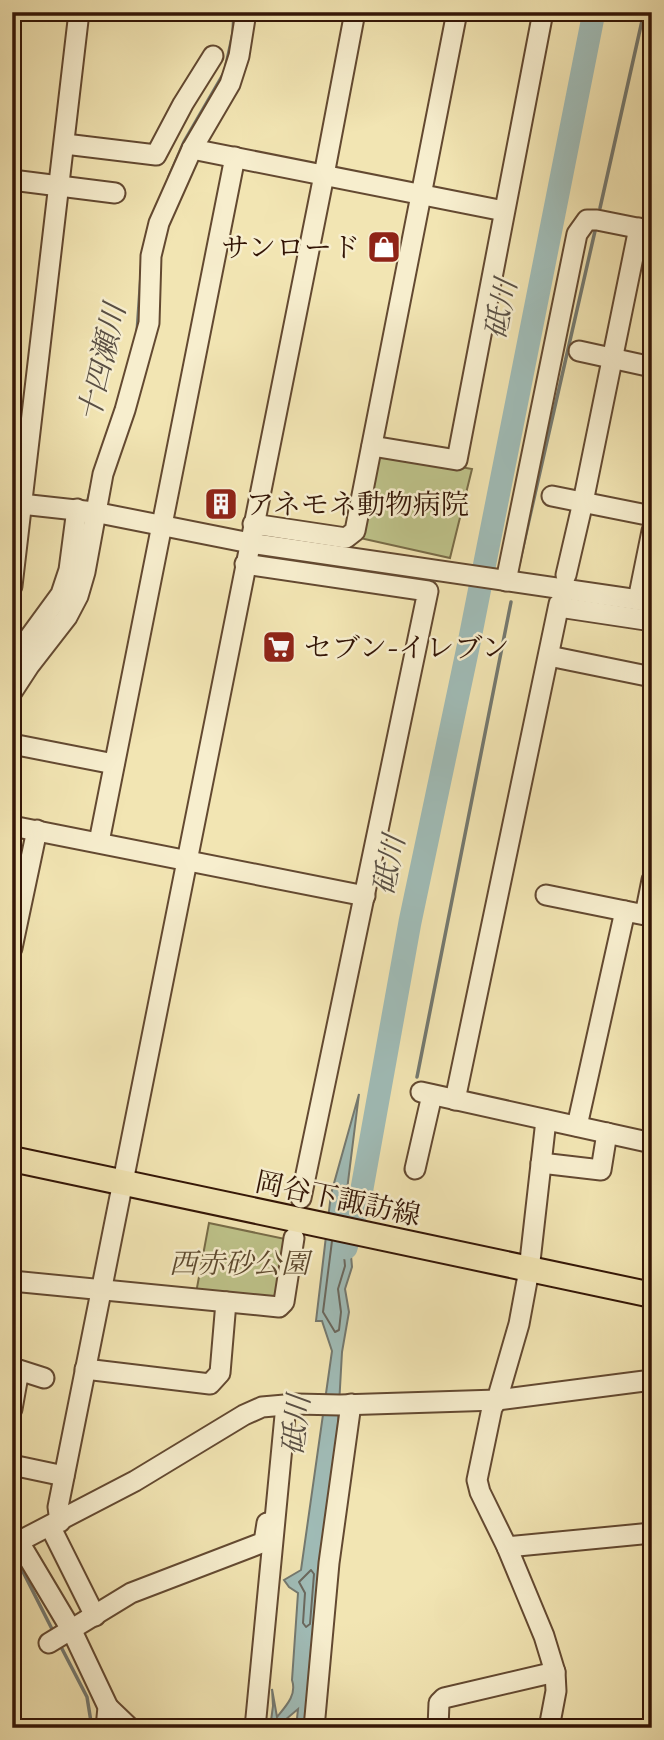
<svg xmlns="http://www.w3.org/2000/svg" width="664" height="1740" viewBox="0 0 664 1740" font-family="Vollkorn,'Noto Serif JP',serif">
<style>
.green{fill:#bec38a;stroke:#786c48;stroke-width:2}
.water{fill:#a0bcb7;stroke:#747970;stroke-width:2}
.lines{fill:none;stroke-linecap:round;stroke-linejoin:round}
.shore{stroke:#6a685e;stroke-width:2}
.stream{stroke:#747970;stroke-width:3.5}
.river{stroke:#a0bcb7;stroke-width:23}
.minor-casing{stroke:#634931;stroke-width:23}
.major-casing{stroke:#331506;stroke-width:28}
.minor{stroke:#f7eece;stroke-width:19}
.major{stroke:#f2e5b3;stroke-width:24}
.labels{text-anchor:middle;stroke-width:5;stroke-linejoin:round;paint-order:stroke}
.poi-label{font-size:28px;fill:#331506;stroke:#f7eece;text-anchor:start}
.street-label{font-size:28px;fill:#331506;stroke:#f7eece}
.park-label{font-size:28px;font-style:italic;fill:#5d492e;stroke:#f7eece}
.water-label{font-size:30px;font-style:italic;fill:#594f44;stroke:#f7eece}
</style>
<rect width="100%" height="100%" fill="#f2e5b3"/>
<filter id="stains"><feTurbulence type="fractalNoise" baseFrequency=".00286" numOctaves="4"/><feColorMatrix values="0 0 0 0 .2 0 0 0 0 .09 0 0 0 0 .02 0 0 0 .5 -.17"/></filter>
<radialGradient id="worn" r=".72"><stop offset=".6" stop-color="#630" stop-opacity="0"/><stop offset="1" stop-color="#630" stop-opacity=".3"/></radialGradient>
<g class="green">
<polygon points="378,452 472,469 450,558 360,538"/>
<polygon points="209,1223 290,1240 281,1300 196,1293"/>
</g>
<path class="water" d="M359 1094 346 1198 352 1267 345 1289 349 1312 342 1352 337 1441 307 1728H296L298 1709 285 1720 282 1728H270L273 1706 272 1689 277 1717C286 1706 297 1695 292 1680L298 1593 289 1587 284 1580 301 1570 332 1351 322 1321H316L331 1194Z"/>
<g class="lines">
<g class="shore">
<polyline points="332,1241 323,1312 335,1332 339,1330 341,1312 338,1289 345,1266 343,1244"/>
<polygon points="311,1570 314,1574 310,1624 306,1627 303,1623 305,1593 299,1582"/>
</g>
<g class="stream">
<polyline points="226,65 233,33 234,12"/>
<polyline points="169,177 184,142 224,73"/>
<polyline points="600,208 644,12"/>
<polyline points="137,333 142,261"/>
<polyline points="87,504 91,488"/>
<polyline points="519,564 595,231"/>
<polyline points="417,1077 511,602"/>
<polyline points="13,1552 54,1633"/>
<polyline points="59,1643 87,1697 92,1728"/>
</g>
<polyline class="river" points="346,1248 361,1194 410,922 470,638 594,12"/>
<defs>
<g id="minor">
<polyline points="65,144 156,155 183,104 213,56"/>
<polyline points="192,149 504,211"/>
<polyline points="12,180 115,193"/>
<polyline points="579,351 652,367"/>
<polyline points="372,446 457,460 543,12"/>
<polyline points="552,496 652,516"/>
<polyline points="12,503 94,512 250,543 652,602"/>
<polyline points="253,524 346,538 355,531 457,12"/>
<polyline points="245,564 428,591 301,1198"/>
<polyline points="566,575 583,502 639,228"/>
<polyline points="506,581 577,234 587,220 597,220 652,231"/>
<polyline points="12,586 79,12"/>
<polyline points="638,600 652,531"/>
<polyline points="559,607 652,621"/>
<polyline points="549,656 652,677"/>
<polyline points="12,661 61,594 69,570 77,509"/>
<polyline points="12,692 29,666 67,617 78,596 85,572 103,474 125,410 149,323 151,256 159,223 192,149 230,84 239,56 246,12"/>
<polyline points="12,744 114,764"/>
<polyline points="12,826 365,896"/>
<polyline points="99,842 235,157"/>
<polyline points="546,895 625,911"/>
<polyline points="12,948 37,830"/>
<polyline points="421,1092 652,1143"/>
<polyline points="455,1100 559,604"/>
<polyline points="546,1120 529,1270 519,1324 497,1400 492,1408 477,1480 480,1492 507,1547 544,1636 555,1672 556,1691 549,1728"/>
<polyline points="577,1126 625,911 645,915 652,880"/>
<polyline points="541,1163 601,1170 607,1133"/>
<polyline points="415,1169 432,1095"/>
<polyline points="12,1281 279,1307 284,1302 294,1238"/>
<polyline points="85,1369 210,1384 220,1373 226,1302"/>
<polyline points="12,1409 19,1370 44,1378"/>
<polyline points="12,1465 64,1476"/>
<polyline points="60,1522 58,1507 324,175 355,12"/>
<polyline points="50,1526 95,1616"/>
<polyline points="19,1542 72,1631 108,1707 106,1728"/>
<polyline points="12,1545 135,1481 244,1415 262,1407 296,1404 340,1405 497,1400 652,1380"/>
<polyline points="507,1547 652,1533"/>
<polyline points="49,1643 131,1593 264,1542 267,1523"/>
<polyline points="108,1707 130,1728"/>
<polyline points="255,1728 286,1405"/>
<polyline points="314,1728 329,1563 351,1404"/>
<polyline points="438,1728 439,1703 444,1698 555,1672"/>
</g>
<polyline id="major" points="12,1159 652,1295"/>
</defs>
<use href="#minor" class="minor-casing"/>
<use href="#major" class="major-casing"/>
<use href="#minor" class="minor"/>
<use href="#major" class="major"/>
</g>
<defs>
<symbol id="shop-square" viewBox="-11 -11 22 22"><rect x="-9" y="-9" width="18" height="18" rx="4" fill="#8f2418" stroke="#f7eece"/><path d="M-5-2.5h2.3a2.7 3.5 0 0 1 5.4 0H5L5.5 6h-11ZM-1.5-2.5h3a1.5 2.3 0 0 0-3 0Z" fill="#fff"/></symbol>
<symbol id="building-square" viewBox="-11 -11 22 22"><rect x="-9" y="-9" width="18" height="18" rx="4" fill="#8f2418" stroke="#f7eece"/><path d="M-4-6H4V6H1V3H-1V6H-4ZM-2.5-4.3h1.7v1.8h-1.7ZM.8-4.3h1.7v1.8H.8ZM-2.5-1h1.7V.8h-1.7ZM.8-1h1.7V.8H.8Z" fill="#fff"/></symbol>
<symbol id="supermarket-square" viewBox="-11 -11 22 22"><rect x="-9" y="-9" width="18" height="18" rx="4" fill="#8f2418" stroke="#f7eece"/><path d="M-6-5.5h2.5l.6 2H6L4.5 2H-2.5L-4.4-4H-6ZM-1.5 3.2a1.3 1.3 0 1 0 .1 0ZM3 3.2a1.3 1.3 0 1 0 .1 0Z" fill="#fff"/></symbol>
</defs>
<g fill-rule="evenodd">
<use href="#shop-square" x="365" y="228" width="38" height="38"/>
<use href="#building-square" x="202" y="485" width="38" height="38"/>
<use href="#supermarket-square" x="260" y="628" width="38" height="38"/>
</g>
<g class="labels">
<g class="poi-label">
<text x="360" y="257" text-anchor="end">サンロード</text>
<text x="246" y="514">アネモネ動物病院</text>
<text x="304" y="657">セブン-イレブン</text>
</g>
<g class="street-label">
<text transform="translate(338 1198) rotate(12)" y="10">岡谷下諏訪線</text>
</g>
<g class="park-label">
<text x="239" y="1273">西赤砂公園</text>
</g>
<g class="water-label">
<text transform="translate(501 309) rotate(-79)" y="10">砥川</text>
<text transform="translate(102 363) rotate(-77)" y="10">十四瀬川</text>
<text transform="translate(389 865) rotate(-79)" y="10">砥川</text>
<text transform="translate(296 1425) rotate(-84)" y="10">砥川</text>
</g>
</g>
<rect width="664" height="1740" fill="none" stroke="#f2e5b3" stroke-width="42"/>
<rect x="14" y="14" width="636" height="1712" fill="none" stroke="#331506" stroke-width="3.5"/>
<rect x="21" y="21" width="622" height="1698" fill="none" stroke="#331506" stroke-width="2"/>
<rect width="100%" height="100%" filter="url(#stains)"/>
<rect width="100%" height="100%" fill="url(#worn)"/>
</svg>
